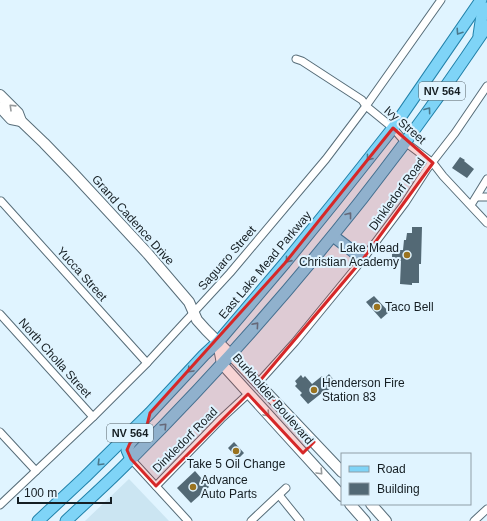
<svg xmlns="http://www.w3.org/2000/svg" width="487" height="521" viewBox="0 0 487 521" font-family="Arial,sans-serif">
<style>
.built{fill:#cbe5f2}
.building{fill:#536975}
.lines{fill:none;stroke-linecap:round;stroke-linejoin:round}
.minor-casing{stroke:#576d79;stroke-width:9}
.secondary-casing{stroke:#576d79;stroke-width:12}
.primary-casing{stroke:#2282aa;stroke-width:13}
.minor{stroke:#fff;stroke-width:7}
.secondary{stroke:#fff;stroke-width:10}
.primary{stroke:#7fd4f7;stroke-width:11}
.oneway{stroke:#4a798d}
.oneway2{stroke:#969a9c}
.marked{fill:#d62828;fill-opacity:0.2;stroke:#d62828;stroke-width:3;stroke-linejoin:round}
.poi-dot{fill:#9a731f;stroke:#e0f4ff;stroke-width:1.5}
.labels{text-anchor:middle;stroke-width:4;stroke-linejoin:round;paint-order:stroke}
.shield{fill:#e0f4ff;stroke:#525e65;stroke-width:1}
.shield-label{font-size:11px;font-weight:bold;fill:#151e23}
.street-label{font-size:12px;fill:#151e23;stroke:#e0f4ff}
.poi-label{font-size:12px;fill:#151e23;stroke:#e0f4ff;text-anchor:start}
</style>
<rect width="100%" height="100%" fill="#e0f4ff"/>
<polygon class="built" points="129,479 169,521 85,521"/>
<g class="building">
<polygon points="460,157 465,160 464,161 474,169 467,178 452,168"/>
<polygon points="412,227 422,227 421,264 419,264 419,283 412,283 412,285 400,284 401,261 392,261 392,250 403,250 404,240 406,240 407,233 412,233"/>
<polygon points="374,296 389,312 381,319 366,302"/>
<polygon points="329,374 334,380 330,384 332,387 324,393 323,392 308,404 300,395 302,393 295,386 297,384 295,381 301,375 303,378 305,376 312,384 322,376 325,378"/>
<polygon points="234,442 244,453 238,459 228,448"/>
<polygon points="195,471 209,487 191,503 177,488"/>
</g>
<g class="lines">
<defs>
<g id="minor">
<polyline points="296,59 302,61 362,100 366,106 393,128 405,142 433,163 443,176 487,223"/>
<polyline points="477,197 487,197"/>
<polyline points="0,202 1,201 147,363"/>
<polyline points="471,205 487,179"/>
<polyline points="0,314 93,417"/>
<polyline points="258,383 295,342 363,259 405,203 427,169 455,133 487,86"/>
<polyline points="0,432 36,471"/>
<polyline points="131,459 188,521"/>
<polyline points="156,486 221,419 248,394"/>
<polyline points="279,495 300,521"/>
<polyline points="0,505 93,417 147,363 230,273 326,159 366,106 441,0"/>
<polyline points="251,521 286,488"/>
<polyline points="474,521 487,509"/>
</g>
<g id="secondary">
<polyline points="0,95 18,113 21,121 44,143 73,173 148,254 189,302 197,320 206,330 231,355 342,472"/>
<polyline points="0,107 11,119 21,121"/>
<polyline points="218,342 222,364 342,496"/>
<polyline points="350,504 365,521"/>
<polyline points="371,504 386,521"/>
</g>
<g id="primary">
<polyline points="479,35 482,15 487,8"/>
<polyline points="333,236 363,259"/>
<polyline points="131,459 127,450 130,443 138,434"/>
<polyline points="38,521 85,477 150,413 204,355 218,342 285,263 336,200 393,128 481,0"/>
<path d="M66 521C88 500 111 480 132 458 264 326 384 181 487 26"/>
</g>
</defs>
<use href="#minor" class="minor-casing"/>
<use href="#secondary" class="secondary-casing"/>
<use href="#primary" class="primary-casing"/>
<use href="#minor" class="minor"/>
<use href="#secondary" class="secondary"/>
<use href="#primary" class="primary"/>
</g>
<defs><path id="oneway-chevron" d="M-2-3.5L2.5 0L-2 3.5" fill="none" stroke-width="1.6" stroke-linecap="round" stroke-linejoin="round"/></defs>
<g class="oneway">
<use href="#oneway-chevron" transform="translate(459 32) rotate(124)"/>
<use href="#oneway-chevron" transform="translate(428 110) rotate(-54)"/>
<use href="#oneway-chevron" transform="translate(369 158) rotate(128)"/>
<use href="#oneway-chevron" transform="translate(349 215) rotate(-52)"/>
<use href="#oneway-chevron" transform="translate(288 260) rotate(129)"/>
<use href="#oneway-chevron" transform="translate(256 325) rotate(-49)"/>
<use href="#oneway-chevron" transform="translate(190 370) rotate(133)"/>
<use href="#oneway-chevron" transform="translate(164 426) rotate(-46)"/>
<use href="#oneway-chevron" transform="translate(100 463) rotate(135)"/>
</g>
<g class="oneway2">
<use href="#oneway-chevron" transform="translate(12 107) rotate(-136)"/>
<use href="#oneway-chevron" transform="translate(267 414) rotate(47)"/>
<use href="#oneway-chevron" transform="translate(320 472) rotate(47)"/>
</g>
<path class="marked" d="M393 128 433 163 363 259 258 383 314 442 303 453 248 394 156 486 131 459 127 450 130 443 147 425 150 413 285 263Z"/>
<g class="poi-dot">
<circle cx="407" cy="255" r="4"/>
<circle cx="377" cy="307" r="4"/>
<circle cx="314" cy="390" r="4"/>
<circle cx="236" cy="451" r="4"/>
<circle cx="193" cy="487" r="4"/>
</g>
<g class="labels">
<g class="shield">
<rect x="419" y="82" width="46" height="18" rx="3"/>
<rect x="107" y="424" width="46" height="18" rx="3"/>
</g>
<g class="shield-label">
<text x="442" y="95">NV 564</text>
<text x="130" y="437">NV 564</text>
</g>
<g class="street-label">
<text transform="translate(405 125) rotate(41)" y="4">Ivy Street</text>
<text transform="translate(397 194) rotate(-54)" y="4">Dinkledorf Road</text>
<text transform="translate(133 220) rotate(48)" y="4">Grand Cadence Drive</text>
<text transform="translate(227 258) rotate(-49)" y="4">Saguaro Street</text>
<text transform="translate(265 265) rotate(-50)" y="4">East Lake Mead Parkway</text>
<text transform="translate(82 274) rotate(48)" y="4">Yucca Street</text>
<text transform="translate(55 358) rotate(48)" y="4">North Cholla Street</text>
<text transform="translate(273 399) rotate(49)" y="4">Burkholder Boulevard</text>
<text transform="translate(185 440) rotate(-45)" y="4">Dinkledorf Road</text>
</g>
<g class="poi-label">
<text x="399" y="252" text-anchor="end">Lake Mead<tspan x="399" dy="14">Christian Academy</tspan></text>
<text x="385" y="311">Taco Bell</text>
<text x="322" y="387">Henderson Fire<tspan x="322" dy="14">Station 83</tspan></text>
<text x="236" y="468" text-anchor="middle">Take 5 Oil Change</text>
<text x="201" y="484">Advance<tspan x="201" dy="14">Auto Parts</tspan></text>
</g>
</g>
<rect x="341" y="453" width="130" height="52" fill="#e0f4ff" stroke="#8f9ea7"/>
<rect x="349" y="466" width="20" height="6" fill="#7fd4f7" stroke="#8f9ea7"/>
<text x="377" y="473" font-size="12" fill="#151e23">Road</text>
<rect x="349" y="483" width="20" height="12" fill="#536975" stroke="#8f9ea7"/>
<text x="377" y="493" font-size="12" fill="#151e23">Building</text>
<path d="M18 497v6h93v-6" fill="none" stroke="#151e23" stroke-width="2"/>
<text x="24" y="497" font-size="12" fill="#151e23" stroke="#e0f4ff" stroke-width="3" paint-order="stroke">100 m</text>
</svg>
